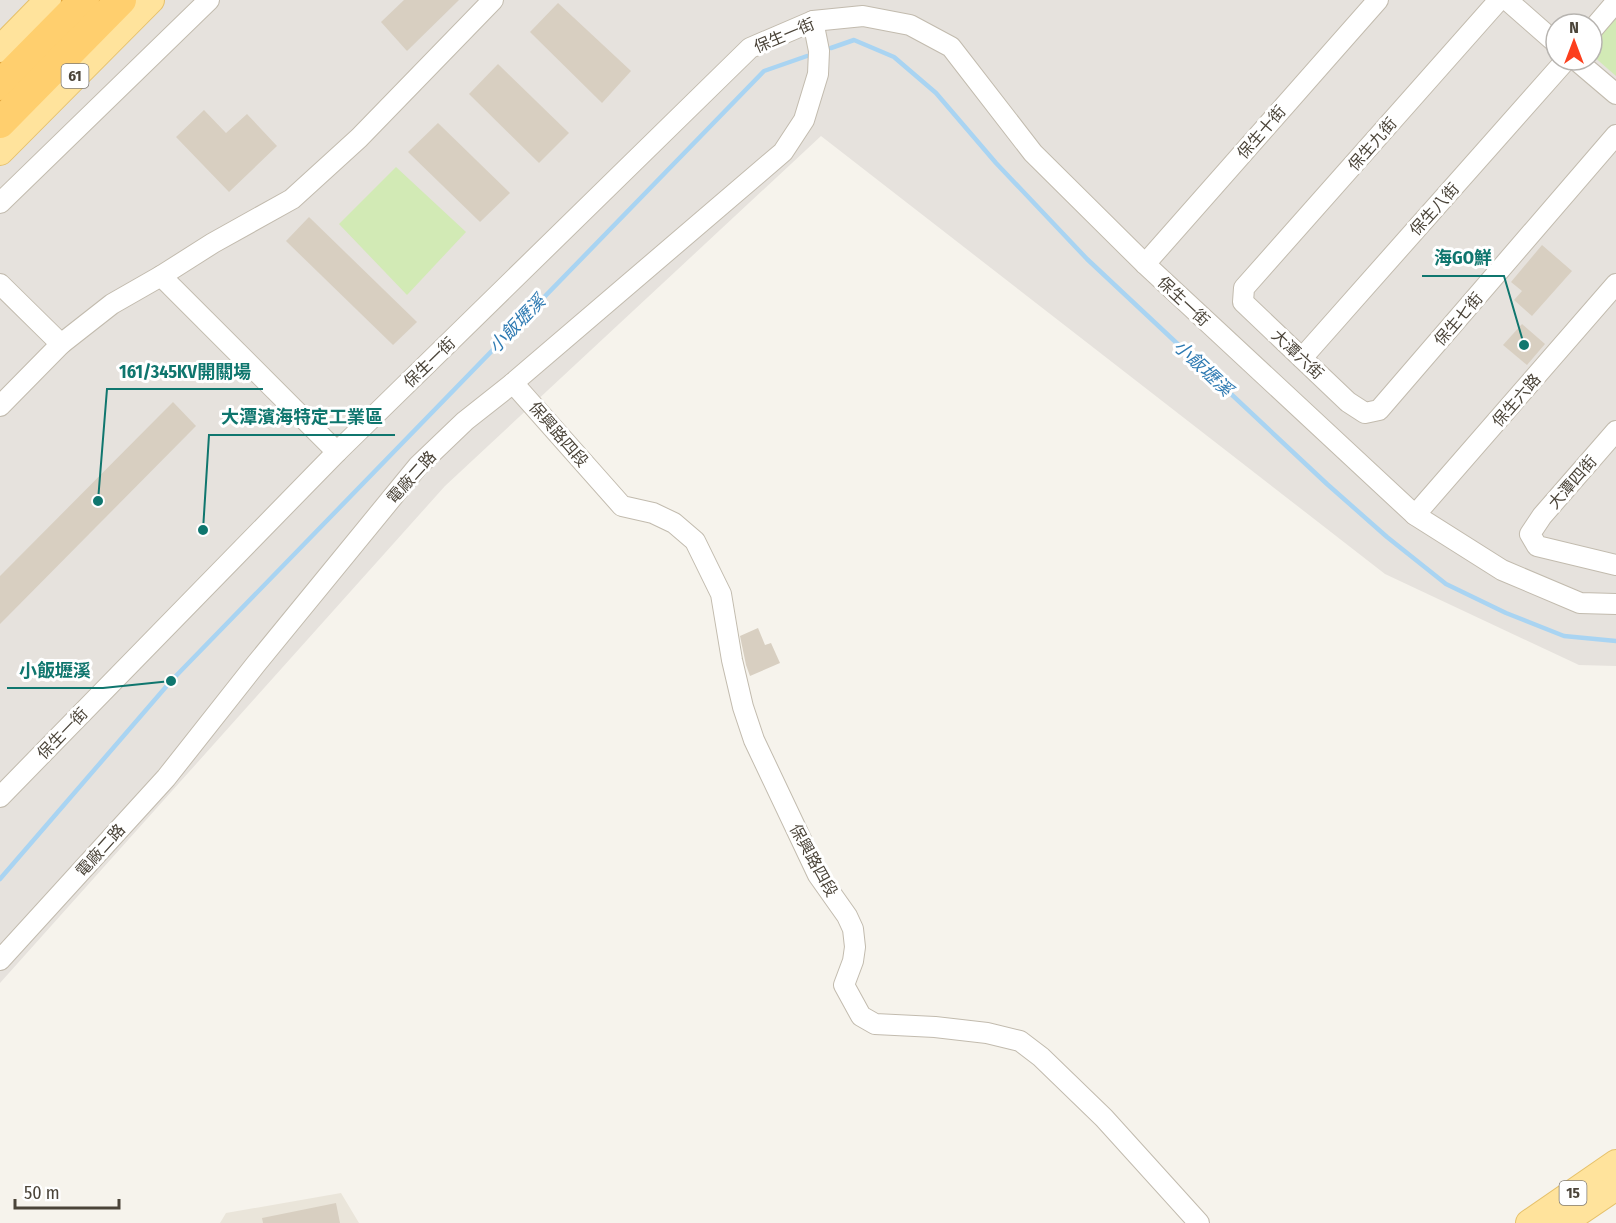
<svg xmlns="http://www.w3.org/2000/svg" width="1616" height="1223" viewBox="0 0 1616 1223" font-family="'Fira Sans Condensed','Noto Sans TC',sans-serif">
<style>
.residential{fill:#eae5da}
.industrial{fill:#e6e2dd;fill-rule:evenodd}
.green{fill:#d2eab5}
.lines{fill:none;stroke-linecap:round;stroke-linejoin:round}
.stream{stroke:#a9d4f2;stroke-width:4.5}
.building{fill:#d8cfc1}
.minor-casing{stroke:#c2bbae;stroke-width:22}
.major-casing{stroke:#e6c16a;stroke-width:28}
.highway-casing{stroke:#e0a43c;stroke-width:33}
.minor{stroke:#fff;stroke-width:20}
.major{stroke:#ffe39c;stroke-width:26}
.highway{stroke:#ffcf6e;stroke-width:30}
.labels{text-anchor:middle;stroke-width:6;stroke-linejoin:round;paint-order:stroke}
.shield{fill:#fff;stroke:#817c74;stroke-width:1.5}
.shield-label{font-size:15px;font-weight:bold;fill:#4b4439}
.street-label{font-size:16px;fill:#4b4439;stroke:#fff}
.water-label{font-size:18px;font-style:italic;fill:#2e7ab2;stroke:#fff}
.leader{fill:none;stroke:#0f766e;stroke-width:2}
.callout-dot{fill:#0f766e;stroke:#fff;stroke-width:2}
.callout-label{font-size:18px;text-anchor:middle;font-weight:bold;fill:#0f766e;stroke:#fff;stroke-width:6;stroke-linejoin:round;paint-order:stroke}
</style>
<rect width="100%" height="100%" fill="#f6f3ec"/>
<polygon class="residential" points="341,1193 359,1223 220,1223 226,1213"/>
<path class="industrial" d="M0 0H1616V666L1579 665 1385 574 821 136 445 486 0 983ZM1556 24H1592V60H1556Z"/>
<g class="green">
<polygon points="1616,17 1616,76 1592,55 1592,44"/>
<polygon points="396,167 466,232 407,295 339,224"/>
</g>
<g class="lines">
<g class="stream">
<polyline points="831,48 854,40 894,57 936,93 996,163 1087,259 1327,484 1387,537 1446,584 1506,613 1564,636 1616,641"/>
<polyline points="0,879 171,681 764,71 807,56"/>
</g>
</g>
<g class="building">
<polygon points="404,0 459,0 407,51 381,22"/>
<polygon points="558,3 631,71 602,103 530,32"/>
<polygon points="498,64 569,133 539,163 469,94"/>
<polygon points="204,110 226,133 247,114 277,146 229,192 176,137"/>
<polygon points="438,123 510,193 480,222 408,152"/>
<polygon points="309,217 417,322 393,345 286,241"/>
<polygon points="1542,245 1572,271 1532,316 1514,300 1522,291 1511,282"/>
<polygon points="1522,324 1545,344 1527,365 1503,345"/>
<polygon points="173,402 196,426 0,624 0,576"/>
<polygon points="758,628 765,645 771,643 780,663 750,676 746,665 740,636"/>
<polygon points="336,1203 340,1223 263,1223 262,1218"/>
</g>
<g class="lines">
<defs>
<g id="minor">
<polyline points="1499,0 1244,288 1243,302 1348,402 1365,413 1379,410 1616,135"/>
<polyline points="1507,0 1556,43"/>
<polyline points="1592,30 1616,2"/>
<polyline points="1576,60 1616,94"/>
<polyline points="0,203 209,0"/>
<polyline points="1145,264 1378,0"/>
<polyline points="161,276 337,452"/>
<polyline points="0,284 61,344"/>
<polyline points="1302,358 1566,60"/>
<polyline points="513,383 622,506 653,513 674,523 695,541 721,594 732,660 743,707 754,740 818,875 847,916 853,929 855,947 853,961 844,985 861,1016 875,1024 935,1027 987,1033 1020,1041 1041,1057 1104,1118 1199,1223"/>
<polyline points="0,406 61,344 112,304 161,276 213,243 292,199 359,138 493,0"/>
<polyline points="1616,431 1542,516 1530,534 1537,546 1616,565"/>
<polyline points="1415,515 1616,284"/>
<polyline points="0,797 337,452 750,48 813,21 863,16 910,25 951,47 1033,153 1145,264 1415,515 1502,570 1580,603 1616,604"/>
<polyline points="0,960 166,778 256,664 418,466 465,421 513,383 783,152 804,120 818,74 819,51 813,21"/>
</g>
<g id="major">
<polyline points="0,49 48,0"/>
<polyline points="0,152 151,0"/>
<polyline points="1529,1223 1616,1163"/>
<polyline points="1563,1223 1616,1187"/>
</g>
<g id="highway">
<polyline points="0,85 84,0"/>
<polyline points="0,123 121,0"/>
</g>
</defs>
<use href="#minor" class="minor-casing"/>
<use href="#major" class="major-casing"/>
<use href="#highway" class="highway-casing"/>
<use href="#minor" class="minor"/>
<use href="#major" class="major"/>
<use href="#highway" class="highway"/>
</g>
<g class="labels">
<g class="shield">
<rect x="61.5" y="64" width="27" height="24" rx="4.5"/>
<rect x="1559.5" y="1181" width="27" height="24" rx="4.5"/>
</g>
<g class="shield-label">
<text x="75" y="81">61</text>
<text x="1573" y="1198">15</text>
</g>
<g class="street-label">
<text transform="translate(784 35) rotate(-23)" y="6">保生一街</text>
<text transform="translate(1261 132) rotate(-49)" y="6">保生十街</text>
<text transform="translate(1372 144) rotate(-49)" y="6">保生九街</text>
<text transform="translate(1434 209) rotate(-48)" y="6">保生八街</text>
<text transform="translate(1184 301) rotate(43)" y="6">保生一街</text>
<text transform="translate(1458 319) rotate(-49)" y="6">保生七街</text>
<text transform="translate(1298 354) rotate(43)" y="6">大潭六街</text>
<text transform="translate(429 362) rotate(-44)" y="6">保生一街</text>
<text transform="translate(1516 400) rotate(-49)" y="6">保生六路</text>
<text transform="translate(559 434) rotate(49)" y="6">保興路四段</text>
<text transform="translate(411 477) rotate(-48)" y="6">電廠二路</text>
<text transform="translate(1572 482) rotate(-49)" y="6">大潭四街</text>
<text transform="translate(62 733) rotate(-46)" y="6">保生一街</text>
<text transform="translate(100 850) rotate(-48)" y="6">電廠二路</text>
<text transform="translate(814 860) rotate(61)" y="6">保興路四段</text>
</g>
<g class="water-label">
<text transform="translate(517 324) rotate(-46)" y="6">小飯壢溪</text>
<text transform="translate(1203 368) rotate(43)" y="6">小飯壢溪</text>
</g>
</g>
<path class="leader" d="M1524 345L1504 276H1422M98 501L107 389H263M203 530L209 435H395M171 681L103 688H7"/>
<g class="callout-dot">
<circle cx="1524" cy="345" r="6"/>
<circle cx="98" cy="501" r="6"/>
<circle cx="203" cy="530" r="6"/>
<circle cx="171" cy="681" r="6"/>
</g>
<g class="callout-label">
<text x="1463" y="264">海GO鮮</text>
<text x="185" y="378">161/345KV開關場</text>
<text x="302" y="423">大潭濱海特定工業區</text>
<text x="55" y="677">小飯壢溪</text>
</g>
<g transform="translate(1574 42)"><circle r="28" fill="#ffffff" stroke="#b7b4b0" stroke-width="1.5"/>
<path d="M0-4.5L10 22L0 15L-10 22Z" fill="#fc3f1d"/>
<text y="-9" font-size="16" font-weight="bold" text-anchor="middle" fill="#4b4439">N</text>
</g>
<path d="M15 1199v9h104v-9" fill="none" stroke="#4b4439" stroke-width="3"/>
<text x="24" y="1199" font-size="18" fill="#4b4439" stroke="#ffffff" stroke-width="4.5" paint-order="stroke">50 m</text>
</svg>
